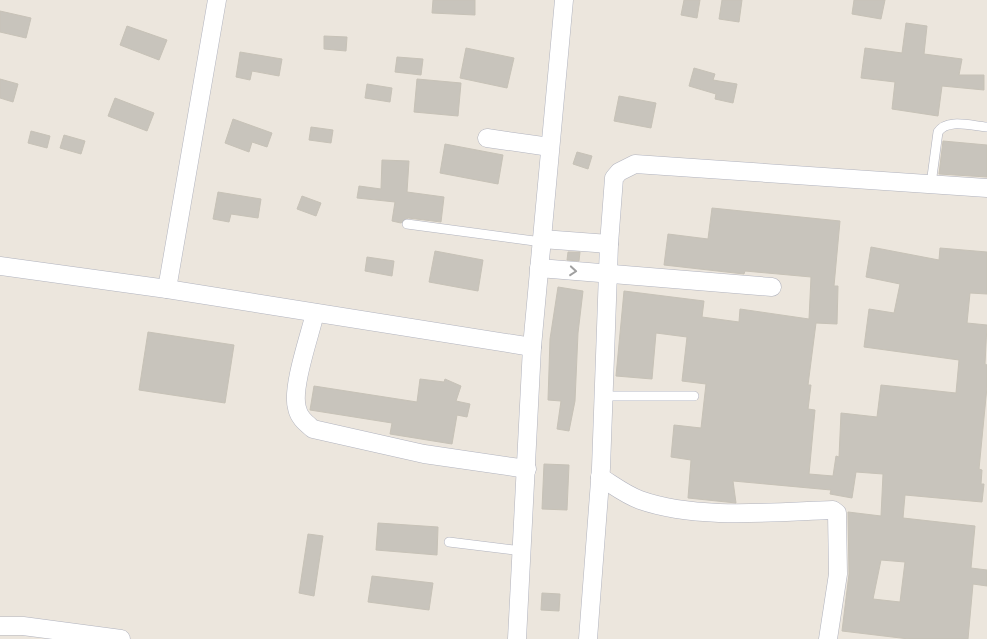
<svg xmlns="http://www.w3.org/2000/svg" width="987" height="639" viewBox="0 0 987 639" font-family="'Asap Condensed',sans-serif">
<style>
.building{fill:#c8c4bc;stroke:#c7c2b7;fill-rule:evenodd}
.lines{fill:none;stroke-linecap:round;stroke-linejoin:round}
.lane-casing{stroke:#b1b3be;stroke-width:10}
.street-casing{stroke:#b1b3be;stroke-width:19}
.lane{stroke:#fff;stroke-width:9}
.street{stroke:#fff;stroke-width:18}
.oneway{stroke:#a0a0a0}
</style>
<rect width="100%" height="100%" fill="#ece6dd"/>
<g class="building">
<polygon points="433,0 475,0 475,15 432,13"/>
<polygon points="684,0 700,0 697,18 681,15"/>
<polygon points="722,0 742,0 739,22 719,19"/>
<polygon points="854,0 885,0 881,19 852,14"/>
<polygon points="0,11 31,18 26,38 0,32"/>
<polygon points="906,23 927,26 924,54 962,59 959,75 984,75 984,90 942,86 938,116 892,109 895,82 861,78 865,48 902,53"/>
<polygon points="127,26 167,40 159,60 120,45"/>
<polygon points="324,36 347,37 346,51 324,49"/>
<polygon points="466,48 514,58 507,88 460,78"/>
<polygon points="240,52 282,59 279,76 252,71 250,80 236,77"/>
<polygon points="397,57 423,59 421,75 395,72"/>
<polygon points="694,68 715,74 713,80 737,84 733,103 715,99 716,94 689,86"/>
<polygon points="0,79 18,84 13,102 0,98"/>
<polygon points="417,79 461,83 458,116 414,112"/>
<polygon points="367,84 392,88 390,102 365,98"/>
<polygon points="619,96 656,103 651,128 614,121"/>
<polygon points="115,98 154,113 147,131 108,116"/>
<polygon points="233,119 272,133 267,147 252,142 249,152 225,143"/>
<polygon points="311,127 333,130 331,143 309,140"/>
<polygon points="31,131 50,136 47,148 28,143"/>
<polygon points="64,135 85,141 81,154 60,148"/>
<polygon points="943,141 987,145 987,177 939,174"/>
<polygon points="445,144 503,155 498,184 440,173"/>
<polygon points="577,152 592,156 588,169 573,164"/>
<polygon points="382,160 409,161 407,192 444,197 441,222 408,218 401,223 392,221 395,202 357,198 359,186 381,189"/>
<polygon points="218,192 261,199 258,218 231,214 229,222 213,219"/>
<polygon points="302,196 321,203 316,216 297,209"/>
<path d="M712 208 840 221 834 286H838L837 324 816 323 808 385H811L808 409 815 410 809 474 833 476 836 456 839 457 841 413 877 417 881 385 956 393 959 360 864 347 869 309 894 313 900 284 866 277 871 247 939 260 940 248 987 252V294L970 293 967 323 987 325 985 364 987 365V387L979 469 982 470 981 484H984L982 502 905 495 903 518 975 526 971 568 987 570V586L973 584 968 639H909L842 631 849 574 848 512 881 516 883 474 856 472 852 498 830 494 831 490 733 481 736 503 688 498 691 460 671 457 674 425 701 428 706 384 682 381 687 337 656 333 652 379 616 376 624 291 704 301 702 317 739 322 740 309 809 319 811 277 745 271 744 274 664 265 668 234 708 239ZM881 560 905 562 900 602 873 599Z"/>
<polygon points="435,251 483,260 478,291 429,282"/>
<polygon points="568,252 580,252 579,261 567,260"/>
<polygon points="367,257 394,261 392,276 365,271"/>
<polygon points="558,287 583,291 578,333 575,401 569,431 557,429 561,401 548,400 550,339"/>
<polygon points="148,332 234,345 225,403 139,390"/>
<polygon points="420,379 444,382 445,379 461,386 456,401 470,404 467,417 457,415 452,444 390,434 392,423 310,410 314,386 417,402"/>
<polygon points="544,464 569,465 567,510 542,509"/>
<polygon points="378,523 438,527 437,555 376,550"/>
<polygon points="308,534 323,536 314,596 299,593"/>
<polygon points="372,576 433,583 429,610 368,602"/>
<polygon points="542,593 560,594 559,611 541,610"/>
</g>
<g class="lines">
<defs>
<g id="lane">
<path d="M931 184 938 132C947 118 972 126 987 127"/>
<polyline points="407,224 542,242"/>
<polyline points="603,396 694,396"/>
<polyline points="449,542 522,551"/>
</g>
<g id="street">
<polyline points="487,138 550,147"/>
<polyline points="542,239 609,244"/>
<polyline points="0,266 167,289 532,347"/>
<polyline points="539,268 772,287"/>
<polyline points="167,289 217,0"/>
<path d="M315 313C310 335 291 388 297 408 299 418 306 423 313 429L424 454 527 469"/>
<path d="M600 477C613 485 626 495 640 500 697 520 773 512 833 510L837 513 838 574 828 639"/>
<polyline points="0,626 23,626 121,639"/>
<polyline points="517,639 532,347 564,0"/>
<polyline points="588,639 601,468 609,244 614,178 619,172 635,164 987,188"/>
</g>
</defs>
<use href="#lane" class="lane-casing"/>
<use href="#street" class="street-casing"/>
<use href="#lane" class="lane"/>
<use href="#street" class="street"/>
</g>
<defs><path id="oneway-chevron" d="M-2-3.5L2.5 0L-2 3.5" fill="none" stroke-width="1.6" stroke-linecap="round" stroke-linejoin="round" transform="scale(1.25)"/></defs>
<use class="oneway" href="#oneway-chevron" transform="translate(573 271) rotate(5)"/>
</svg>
